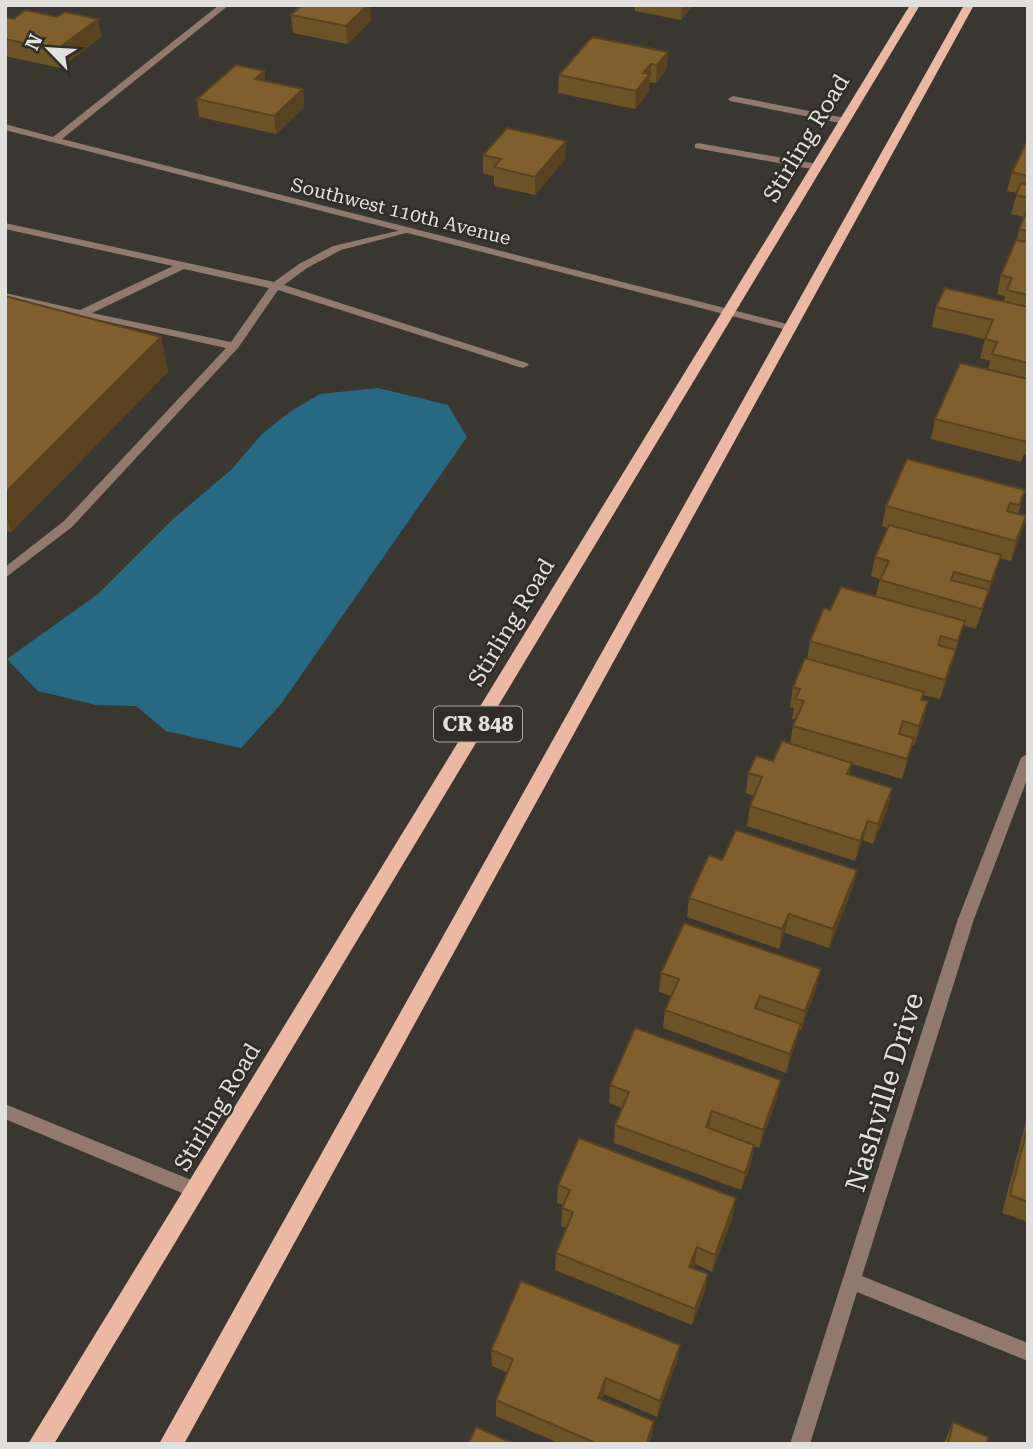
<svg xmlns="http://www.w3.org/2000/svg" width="1033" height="1449" viewBox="0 0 1033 1449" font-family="'Roboto Serif',serif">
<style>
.water{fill:#276983}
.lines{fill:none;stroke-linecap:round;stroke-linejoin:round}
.lane{fill:#92796e;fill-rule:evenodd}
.street{fill:#92796e;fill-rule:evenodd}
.primary{fill:#ebb9a3;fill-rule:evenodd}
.wall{fill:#6c5227}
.shaded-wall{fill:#584220}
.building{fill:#7e5f2d;stroke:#584220;stroke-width:2}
.labels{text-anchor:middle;stroke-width:5;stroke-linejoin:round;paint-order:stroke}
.far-street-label{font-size:19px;fill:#e2e0dc;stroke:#302d27}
.shield{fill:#302d27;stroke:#adaaa6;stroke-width:2}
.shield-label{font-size:21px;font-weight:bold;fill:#e2e0dc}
.street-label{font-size:23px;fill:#e2e0dc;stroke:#302d27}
.near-street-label{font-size:28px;fill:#e2e0dc;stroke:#302d27}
</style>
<rect width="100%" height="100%" fill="#3a3731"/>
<polygon class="water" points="378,388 448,405 467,437 281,704 241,748 166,731 136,706 96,705 38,691 7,659 98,594 173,519 231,470 262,434 291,411 320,394"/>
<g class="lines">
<g class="lane">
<polygon points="733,96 845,118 850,121 845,124 730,101 728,99"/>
<polygon points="698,143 817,164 822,167 817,170 695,148 695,144"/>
<path d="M5 223 274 282 299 264 333 246 410 228V232L341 250 307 268 284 285 527 363 529 365 523 368 519 367 278 290 238 348 72 527 5 578V567L64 521 226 348 5 299V293L80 310 173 266 5 229ZM184 269 269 288 231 342 92 313Z"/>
</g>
<g class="street">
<polygon points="219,5 229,5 62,139 791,325 792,327 791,329 783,329 5,130 5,124 53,137"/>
<polygon points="1028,753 1028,777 974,919 862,1276 1028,1343 1028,1361 857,1292 810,1444 790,1444 958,919 1021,758"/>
<polygon points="5,1104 201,1184 204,1190 201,1196 195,1198 189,1196 5,1119"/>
</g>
<g class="primary">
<polygon points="910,5 920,5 54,1444 28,1444"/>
<polygon points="964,5 974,5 184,1444 159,1444"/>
</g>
</g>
<g class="wall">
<polygon points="635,5 693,5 681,20 635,11"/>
<polygon points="291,15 371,21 347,44 293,33"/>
<polygon points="5,17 14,19 98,19 101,37 60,68 5,56"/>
<polygon points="668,52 666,70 656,83 650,82 649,83 649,92 635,109 558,93 559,75"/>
<polygon points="264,71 265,81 303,89 304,107 276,134 199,117 197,99"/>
<polygon points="1028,139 1028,455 1024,454 1021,462 931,439 935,419 988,370 990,361 980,358 985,339 932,327 936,307 1004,302 1005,296 997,294 1001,275 1017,240 1019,229 1024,217 1011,214 1017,193 1007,191 1012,172"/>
<polygon points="566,141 565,159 535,195 494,186 494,176 483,173 483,155"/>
<polygon points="5,296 161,337 168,372 11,532 5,531"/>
<polygon points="1025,490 1018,514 1026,516 1020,536 1011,561 1000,558 995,575 976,629 963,625 950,670 940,699 923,695 922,700 928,701 923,721 914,746 912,745 902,779 852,764 849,775 892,788 888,808 873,844 863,840 855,861 747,826 750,806 754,796 746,793 748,773 773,761 790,744 793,726 796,720 792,719 794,708 790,707 793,687 807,659 810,641 830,610 876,596 880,579 871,576 875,557 888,528 882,526 886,506"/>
<polygon points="857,870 852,889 829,948 785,933 779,949 687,917 689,898"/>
<polygon points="661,973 816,988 801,1030 799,1030 796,1042 786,1073 663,1028 665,1010 671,996 659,992"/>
<polygon points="610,1085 777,1098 759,1148 754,1146 751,1163 741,1190 614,1143 615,1125 622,1108 609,1103"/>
<polygon points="1028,1114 1028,1222 1002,1213"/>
<polygon points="558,1185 733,1216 712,1272 695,1264 693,1268 705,1291 692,1325 555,1270 556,1253 567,1228 561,1226 562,1208 563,1205 557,1203"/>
<polygon points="680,1345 677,1361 657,1417 604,1394 602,1399 654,1421 651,1437 649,1444 561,1444 496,1416 496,1400 507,1372 492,1366 491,1350"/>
<polygon points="953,1422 986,1444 944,1444 946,1438"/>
</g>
<g class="shaded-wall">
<polygon points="368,5 370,5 371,21 347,44 346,26"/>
<polygon points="682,5 693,5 681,20"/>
<polygon points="98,19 101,37 60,68 56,50"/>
<polygon points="668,52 666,70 656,83 657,65"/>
<polygon points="651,64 649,92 635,109 636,91 643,73"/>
<polygon points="264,71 266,89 255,79"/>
<polygon points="303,89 304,107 276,134 274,116"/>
<polygon points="566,141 565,159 535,195 535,177"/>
<polygon points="161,337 168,372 11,532 5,512 5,493"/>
<polygon points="1026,516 1020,536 1011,561 1016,541"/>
<polygon points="1001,555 995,575 976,629 991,582"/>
<polygon points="965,621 950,670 940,699 945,680"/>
<polygon points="928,701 923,721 914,746 919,726"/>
<polygon points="914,738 909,758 902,779 907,759"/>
<polygon points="892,788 888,808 873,844 878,824"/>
<polygon points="868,821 863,840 855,861 860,841"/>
<polygon points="857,870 852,889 829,948 833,929"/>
<polygon points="789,914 785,933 779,949 782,929"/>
<polygon points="821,969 816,988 801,1030 805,1011"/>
<polygon points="801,1024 796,1042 786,1073 790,1054"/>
<polygon points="781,1080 777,1098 759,1148 763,1130"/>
<polygon points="712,1111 709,1129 706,1127"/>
<polygon points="754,1145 751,1163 741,1190 745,1173"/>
<polygon points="736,1198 733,1216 712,1272 715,1255"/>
<polygon points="697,1247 695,1264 686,1284 689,1267"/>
<polygon points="708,1274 705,1291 692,1325 695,1309"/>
<polygon points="680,1345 677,1361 657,1417 660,1401"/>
<polygon points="606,1378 604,1394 597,1413 598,1398"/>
<polygon points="654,1421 651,1437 649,1444 646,1444"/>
</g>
<g class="building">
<polygon points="302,5 368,5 346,26 291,15"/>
<polygon points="25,10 57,17 65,12 98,19 56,50 5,39 5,17 14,19"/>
<polygon points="592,37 668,52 657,65 651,64 643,73 650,74 636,91 559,75"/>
<polygon points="236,65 264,71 255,79 303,89 274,116 197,99"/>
<polygon points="507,128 566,141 535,177 494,167 501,159 483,155"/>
<polygon points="1028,139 1028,176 1012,172"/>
<polygon points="1021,183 1028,185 1028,198 1016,195"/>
<polygon points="1028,209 1028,231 1019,229"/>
<polygon points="1016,240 1028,242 1028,295 1007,290 1012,278 1001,275"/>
<polygon points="945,288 1028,307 1028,363 992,354 997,342 985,339 993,320 936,307"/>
<polygon points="5,296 161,337 5,493"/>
<polygon points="960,363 1028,379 1028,439 1027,442 935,419"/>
<polygon points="907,459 1025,490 1019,505 1010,503 1007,511 1026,516 1016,541 886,506"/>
<polygon points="889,525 1001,555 991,582 954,572 951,580 989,590 982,609 880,580 889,561 875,557"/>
<polygon points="841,587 965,621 958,641 941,636 938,645 956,650 945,680 810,641 824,608 830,610"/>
<polygon points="805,658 924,692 921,700 928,701 919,726 903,721 899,734 914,738 907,759 793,726 804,701 795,699 800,689 793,687"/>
<polygon points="782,741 852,763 847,774 892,788 878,824 868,821 860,841 750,806 762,777 748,773 756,756 773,761"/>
<polygon points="736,830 857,870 833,929 789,914 782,929 689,898 709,855 722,860"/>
<polygon points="684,923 821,969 805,1011 760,996 755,1008 801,1024 790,1054 665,1010 679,979 661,973"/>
<polygon points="635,1028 781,1080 763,1130 712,1111 706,1127 754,1145 745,1173 615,1125 629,1092 610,1085"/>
<polygon points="1028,1126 1028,1202 1010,1195"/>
<polygon points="579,1138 736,1198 715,1255 697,1247 689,1267 708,1274 695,1309 556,1253 573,1212 562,1208 570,1190 558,1185"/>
<polygon points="521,1281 680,1345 660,1401 606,1378 598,1398 654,1421 646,1444 598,1444 496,1400 513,1359 491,1350"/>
<polygon points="953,1422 988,1437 986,1444 948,1444"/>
<polygon points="476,1427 514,1444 468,1444"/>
</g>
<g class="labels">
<g class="far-street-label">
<text transform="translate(401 211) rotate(14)" y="7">Southwest 110th Avenue</text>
</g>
<rect class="shield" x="434" y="706.5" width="88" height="35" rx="5"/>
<g class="shield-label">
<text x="478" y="731">CR 848</text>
</g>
<g class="street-label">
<text transform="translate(806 138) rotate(-59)" y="8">Stirling Road</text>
<text transform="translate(511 622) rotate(-59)" y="8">Stirling Road</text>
<text transform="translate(217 1107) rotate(-59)" y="8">Stirling Road</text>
</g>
<g class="near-street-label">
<text transform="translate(884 1092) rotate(-73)" y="10">Nashville Drive</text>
</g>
</g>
<rect width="1033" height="1449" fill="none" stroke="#e2e0dc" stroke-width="14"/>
<g transform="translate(49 49) rotate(295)" stroke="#302d27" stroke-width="5" paint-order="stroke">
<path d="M0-5L12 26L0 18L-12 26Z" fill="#e2e0dc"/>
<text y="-10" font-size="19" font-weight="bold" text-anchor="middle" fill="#e2e0dc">N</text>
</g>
</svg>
